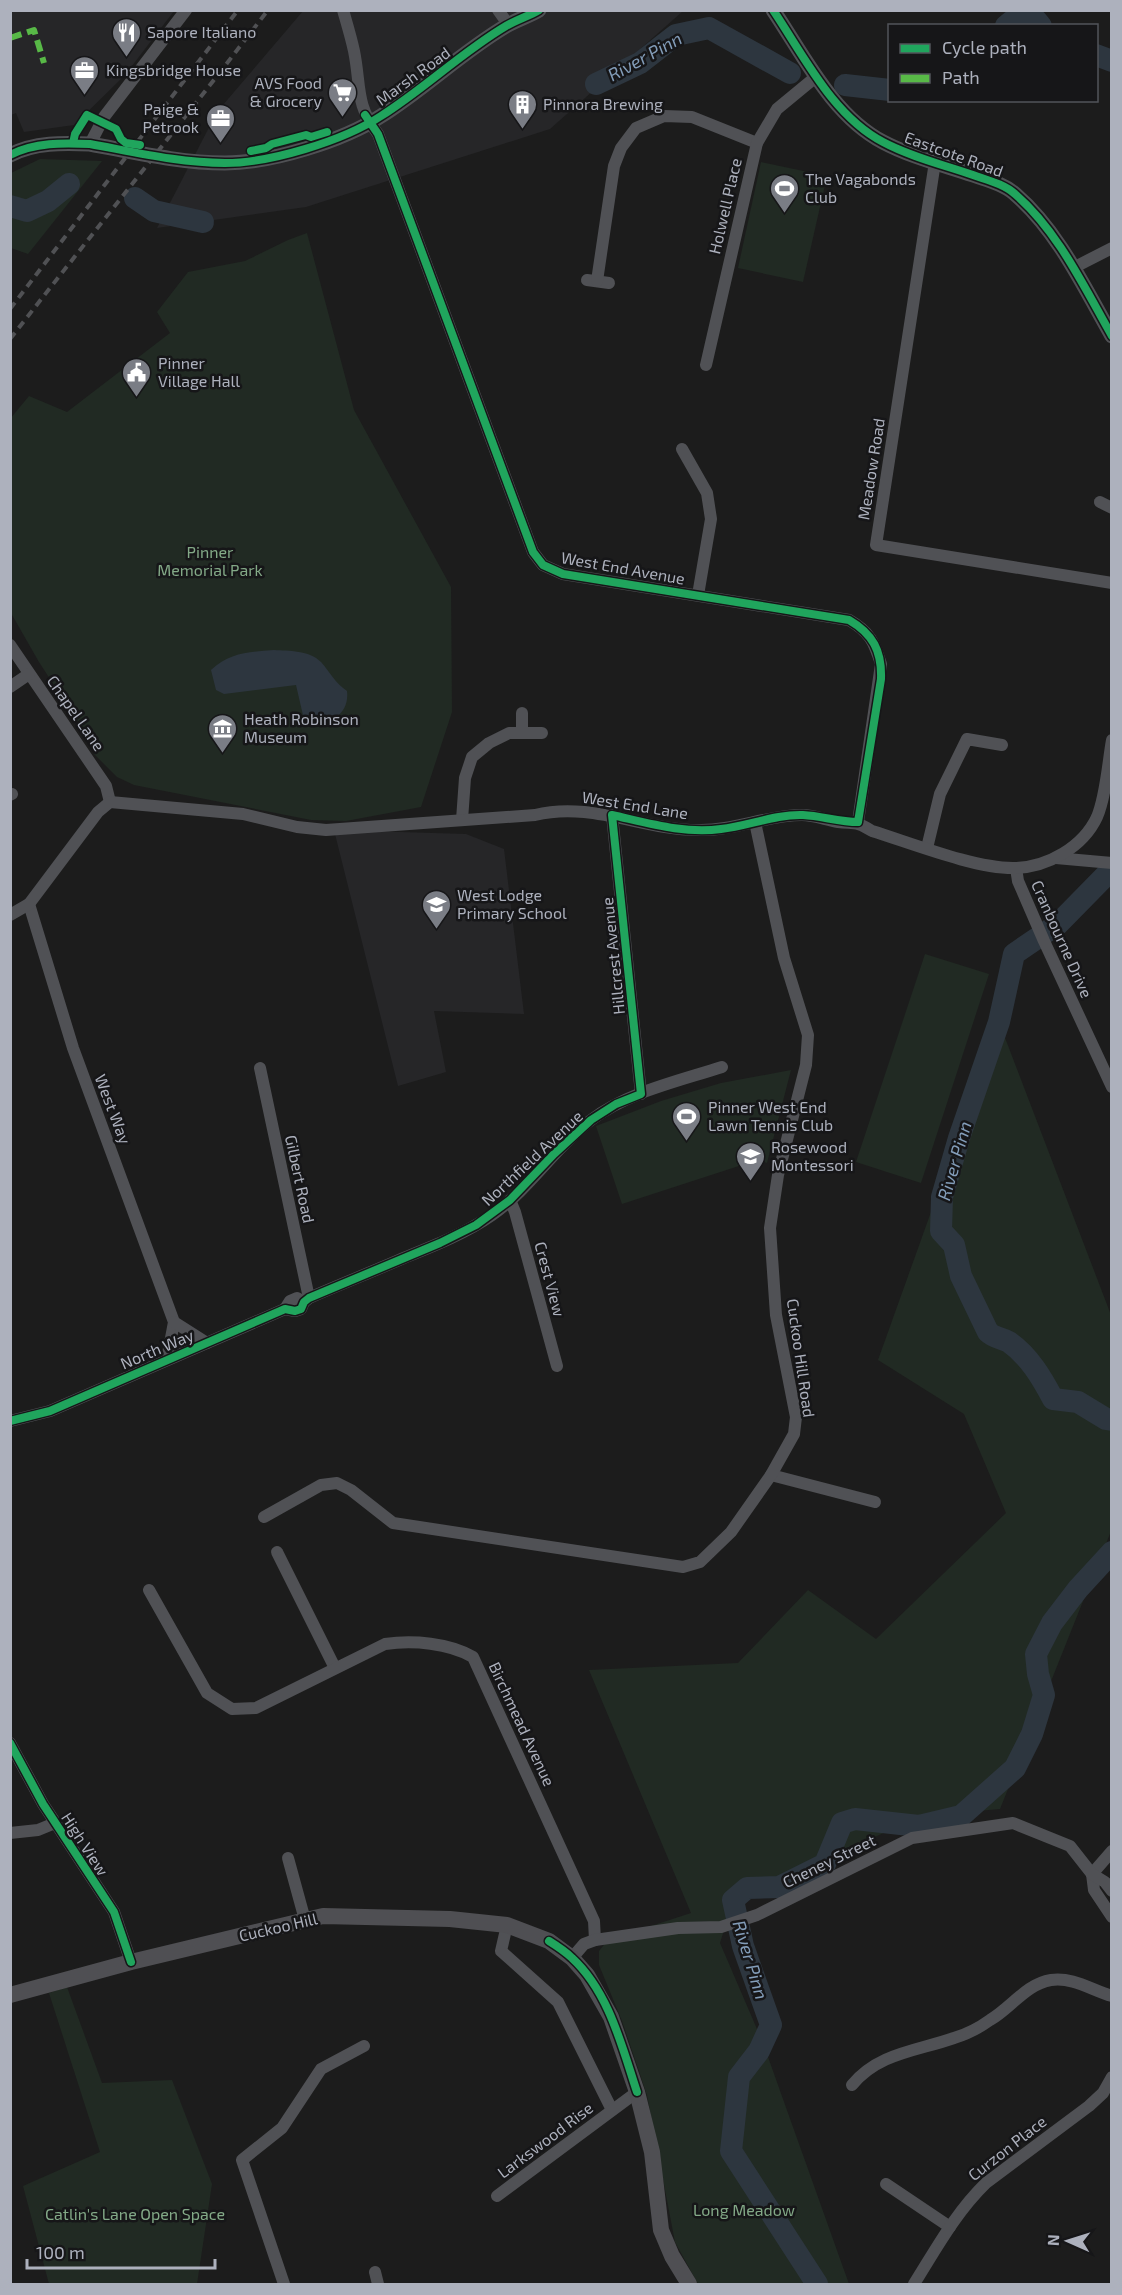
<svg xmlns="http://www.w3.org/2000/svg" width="1122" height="2295" viewBox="0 0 1122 2295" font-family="'Exo 2',sans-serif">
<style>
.built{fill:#262628}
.green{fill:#212a23}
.water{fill:#2d363f}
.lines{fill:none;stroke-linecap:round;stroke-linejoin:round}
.river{stroke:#2d363f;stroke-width:22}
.minor{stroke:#505155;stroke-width:12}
.tertiary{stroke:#505155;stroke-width:15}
.secondary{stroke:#4f4f53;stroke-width:16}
.rail{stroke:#505154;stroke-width:4;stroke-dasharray:8 6;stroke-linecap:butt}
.quiet{stroke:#58b947;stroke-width:6;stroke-dasharray:12 6;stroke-linecap:butt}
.cycleway-casing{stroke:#161618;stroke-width:11}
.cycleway{stroke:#20a55d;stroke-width:8}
.labels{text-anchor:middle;stroke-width:5;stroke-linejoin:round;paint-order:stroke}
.poi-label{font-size:16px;fill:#adb1bd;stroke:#161618;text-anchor:start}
.street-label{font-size:16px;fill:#adb1bd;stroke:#161618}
.park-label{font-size:16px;fill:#83a987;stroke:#161618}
.water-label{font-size:18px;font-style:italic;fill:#839db9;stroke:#161618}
</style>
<rect width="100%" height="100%" fill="#1c1c1c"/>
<g class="built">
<polygon points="11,10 174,10 174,11 125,75 74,125 24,132 16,113 11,115"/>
<polygon points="303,11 683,11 550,129 306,207 157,228 217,112"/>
<polygon points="334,830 466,834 504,849 524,1014 434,1011 446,1072 398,1086"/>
</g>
<g class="green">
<polygon points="40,159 102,161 28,254 11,248 11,173"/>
<polygon points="761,162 827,176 803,282 738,268"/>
<polygon points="307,233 354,410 451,587 452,712 421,807 346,821 311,820 134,785 117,777 94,754 88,738 39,662 11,613 10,419 29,396 67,412 170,333 157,312 188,272 245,261 288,240"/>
<polygon points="925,954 989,974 921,1183 856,1162"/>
<polygon points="999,1022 1111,1315 1111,1531 1000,1809 921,1816 733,1901 720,1943 763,2043 849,2284 698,2284 675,2242 647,2095 622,2021 599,1965 599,1951 608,1940 691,1913 589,1670 738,1663 808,1590 876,1639 1006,1513 964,1414 878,1360"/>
<polygon points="791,1070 767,1163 748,1156 745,1164 622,1204 596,1126 661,1101 721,1083"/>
<polygon points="67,1987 102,2083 172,2080 212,2184 197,2284 49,2284 23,2186 100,2152 49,1993"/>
</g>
<path class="water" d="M274 650C289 651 309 650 321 662 330 672 335 683 347 691 350 716 327 726 305 724L296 685 224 694 216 690 211 670C230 652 250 652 274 650Z"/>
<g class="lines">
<g class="river">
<polyline points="1006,26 1012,21 1037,21 1041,26"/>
<polyline points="1096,55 1112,61"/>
<polyline points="596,84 640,63 676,35 709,28 790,73"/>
<polyline points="845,85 890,90"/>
<polyline points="135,198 154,211 203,222"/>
<polyline points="10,206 27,211 48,201 69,184"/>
<path d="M1112 869 1058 924 1014 954 999 1022 959 1138 942 1197 941 1231 954 1245 961 1276 988 1332C994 1338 1002 1338 1009 1342 1029 1356 1042 1378 1053 1399L1078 1402 1106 1419 1112 1420"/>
<polyline points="817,2284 731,2151 739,2077 759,2051 771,2025 743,1946 733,1900 747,1888 779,1887 825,1864 842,1823 855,1819 919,1826 961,1816 1015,1768 1032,1734 1044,1695 1038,1674 1036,1654 1052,1623 1078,1589 1112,1552"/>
</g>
<g class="minor">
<path d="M343 10C347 24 351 37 354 51 361 85 355 105 378 134L533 552 543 565 563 574 849 620C870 632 874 642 881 664L858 822"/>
<polyline points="498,10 508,24"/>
<polyline points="90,144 104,117 186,10"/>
<polyline points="935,162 876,545 1112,583"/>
<polyline points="1073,268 1112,248"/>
<polyline points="587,280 609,283"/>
<polyline points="597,281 614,166 621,148 636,128 664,116 692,117 757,143"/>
<polyline points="706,365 757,143 777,109 817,76"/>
<polyline points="682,449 707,493 711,519 698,595"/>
<polyline points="1100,502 1112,508"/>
<polyline points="10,645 106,786 110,802"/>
<polyline points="10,687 29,674"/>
<polyline points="522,732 522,713"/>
<polyline points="10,795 12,794"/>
<polyline points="612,815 641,1094"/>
<polyline points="462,820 465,778 472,757 489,743 509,733 542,733"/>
<polyline points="927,848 940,794 967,739 1002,745"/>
<polyline points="1056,858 1112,863"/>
<polyline points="1016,868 1018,881 1044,941 1112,1087"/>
<polyline points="29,904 73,1048 174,1322 167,1359"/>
<path d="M10 915 29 904 98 812 110 802 243 814 297 827 326 830 535 815C591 801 643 830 698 830 733 831 767 815 802 815 814 815 826 820 838 822 855 824 856 821 872 831 911 843 976 869 1015 868 1048 867 1083 847 1097 817 1106 796 1108 762 1112 740"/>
<polyline points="260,1068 309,1298"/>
<polyline points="510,1200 515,1212 557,1366"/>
<polyline points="285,1309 290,1301 297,1298 304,1302"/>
<polyline points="174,1322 207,1343"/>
<path d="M10 1421 50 1411 285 1309 295 1311 301 1309 304 1302 309 1298C341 1284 374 1271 406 1257 436 1245 466 1233 492 1215 530 1189 555 1147 591 1120 628 1092 679 1081 722 1067"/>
<polyline points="771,1475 875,1502"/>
<polyline points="264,1517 321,1485 337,1483 351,1490 393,1523 683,1567 700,1562 731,1532 771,1475 794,1434 796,1417 776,1315 770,1228 778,1175 806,1065 808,1035 784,958 755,822"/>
<polyline points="277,1552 335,1668"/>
<path d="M149 1590 207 1693 232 1709 256 1708 385 1644C413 1640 449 1643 473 1657L594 1921 595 1940"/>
<polyline points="10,1743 43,1804 114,1912 131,1962"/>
<polyline points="10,1833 38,1830 55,1823"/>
<polyline points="288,1858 305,1920"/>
<polyline points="1092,1874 1094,1890 1112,1917"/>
<polyline points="1092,1874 1112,1851"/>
<polyline points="507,1925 501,1951 558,2002 612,2110"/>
<polyline points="572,1958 584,1944 595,1940 678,1928 721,1927 757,1915 912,1838 1013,1823 1070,1846 1092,1874 1105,1882 1112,1891"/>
<path d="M852 2085C878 2053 917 2051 954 2038 967 2034 979 2028 990 2020 1011 2008 1026 1984 1051 1980 1074 1977 1091 1990 1112 1996"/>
<polyline points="886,2184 950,2227"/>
<polyline points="497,2196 637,2092"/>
<polyline points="375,2272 378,2284"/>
<polyline points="284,2284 242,2160 282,2128 321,2069 364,2046"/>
<path d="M914 2284C936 2249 956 2212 986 2183L1089 2106 1103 2093 1112 2077"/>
</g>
<g class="tertiary">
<path d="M773 10C804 56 833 116 883 142 911 157 944 165 973 175 987 180 1004 184 1015 194 1058 231 1084 287 1112 336"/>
<path d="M10 155C35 142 63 143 90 144 134 152 180 163 225 163 270 163 343 141 381 116 424 89 462 52 506 26 516 20 529 16 539 10"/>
</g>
<polyline class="secondary" points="10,1995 131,1962 323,1916 450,1919 507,1925 549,1941 572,1958 587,1975 611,2017 637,2092 652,2152 661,2230 672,2256 689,2284"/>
<g class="rail">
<polyline points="10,309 238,10"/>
<path d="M10 339C96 229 183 121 268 10"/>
</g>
<polyline class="quiet" points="10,38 34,30 44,63"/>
<defs>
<g id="cycleway">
<path d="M773 10C804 56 833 116 883 142 911 157 944 165 973 175 987 180 1004 184 1015 194 1058 231 1084 287 1112 336"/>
<polyline points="73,143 75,134 87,115 116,129 121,139 126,143 140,145"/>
<polyline points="251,151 266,148 272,144 306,135 311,137 327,132"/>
<path d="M10 155C35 142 63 143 90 144 134 152 180 163 225 163 270 163 343 141 381 116 424 89 462 52 506 26 516 20 529 16 539 10"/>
<path d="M10 1421 50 1411 285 1309 295 1311 301 1309 304 1302 309 1298 440 1243 476 1225 510 1200 554 1154 591 1120 616 1104 641 1094 612 815C648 823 684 834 721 829 748 826 776 814 803 815 822 816 839 822 858 822L881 679C882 651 873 634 849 620L563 574 543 565 533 552 378 134 365 115"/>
<polyline points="10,1743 43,1804 114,1912 131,1962"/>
<path d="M549 1941C557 1946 565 1951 572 1958 609 1992 622 2047 637 2092"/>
</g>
</defs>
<use href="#cycleway" class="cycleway-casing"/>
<use href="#cycleway" class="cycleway"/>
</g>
<defs>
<symbol id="restaurant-pin" viewBox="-11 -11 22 30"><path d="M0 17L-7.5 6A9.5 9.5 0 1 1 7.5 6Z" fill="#7a7d85" stroke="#161618"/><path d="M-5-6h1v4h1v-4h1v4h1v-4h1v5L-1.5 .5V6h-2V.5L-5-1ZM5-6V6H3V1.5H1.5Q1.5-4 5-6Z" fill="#fff"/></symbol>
<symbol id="office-pin" viewBox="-11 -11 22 30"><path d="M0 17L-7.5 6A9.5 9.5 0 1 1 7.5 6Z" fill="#7a7d85" stroke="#161618"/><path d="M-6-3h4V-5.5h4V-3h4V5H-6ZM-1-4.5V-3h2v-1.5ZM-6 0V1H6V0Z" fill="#fff"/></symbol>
<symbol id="supermarket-pin" viewBox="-11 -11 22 30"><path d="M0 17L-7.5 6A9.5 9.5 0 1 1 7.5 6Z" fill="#7a7d85" stroke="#161618"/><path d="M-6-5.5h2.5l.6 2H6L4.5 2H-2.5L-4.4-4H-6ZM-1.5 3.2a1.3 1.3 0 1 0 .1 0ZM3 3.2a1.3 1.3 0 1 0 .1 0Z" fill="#fff"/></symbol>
<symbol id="building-pin" viewBox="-11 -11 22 30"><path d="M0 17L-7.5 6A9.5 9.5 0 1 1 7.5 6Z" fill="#7a7d85" stroke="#161618"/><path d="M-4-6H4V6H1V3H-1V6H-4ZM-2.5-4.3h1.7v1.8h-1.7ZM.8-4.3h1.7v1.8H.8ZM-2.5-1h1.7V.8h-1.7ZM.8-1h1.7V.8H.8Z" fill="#fff"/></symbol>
<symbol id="stadium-pin" viewBox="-11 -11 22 30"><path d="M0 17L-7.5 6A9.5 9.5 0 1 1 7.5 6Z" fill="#7a7d85" stroke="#161618"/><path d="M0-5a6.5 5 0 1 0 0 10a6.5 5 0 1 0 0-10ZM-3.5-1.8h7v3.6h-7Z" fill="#fff"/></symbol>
<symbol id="civic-pin" viewBox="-11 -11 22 30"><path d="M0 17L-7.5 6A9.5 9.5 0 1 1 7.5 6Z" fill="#7a7d85" stroke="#161618"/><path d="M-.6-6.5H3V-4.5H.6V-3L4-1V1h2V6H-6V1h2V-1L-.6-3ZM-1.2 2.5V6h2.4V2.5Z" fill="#fff"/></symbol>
<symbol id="museum-pin" viewBox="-11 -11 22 30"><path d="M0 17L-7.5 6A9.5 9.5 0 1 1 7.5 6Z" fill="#7a7d85" stroke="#161618"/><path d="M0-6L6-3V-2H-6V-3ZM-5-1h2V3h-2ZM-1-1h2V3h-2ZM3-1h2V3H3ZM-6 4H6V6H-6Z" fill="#fff"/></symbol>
<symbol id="school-pin" viewBox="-11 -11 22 30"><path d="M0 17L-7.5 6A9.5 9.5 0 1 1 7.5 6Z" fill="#7a7d85" stroke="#161618"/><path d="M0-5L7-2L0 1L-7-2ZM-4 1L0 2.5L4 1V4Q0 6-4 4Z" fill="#fff"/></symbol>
</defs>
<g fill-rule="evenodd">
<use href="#restaurant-pin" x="110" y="16" width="33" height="45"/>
<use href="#office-pin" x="68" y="54" width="33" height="45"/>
<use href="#supermarket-pin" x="326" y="76" width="33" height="45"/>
<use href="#building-pin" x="506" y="88" width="33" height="45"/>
<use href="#office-pin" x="204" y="102" width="33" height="45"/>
<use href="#stadium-pin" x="768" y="172" width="33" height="45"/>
<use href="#civic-pin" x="120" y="356" width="33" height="45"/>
<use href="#museum-pin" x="206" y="712" width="33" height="45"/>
<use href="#school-pin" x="420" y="888" width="33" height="45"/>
<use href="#stadium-pin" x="670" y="1100" width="33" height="45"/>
<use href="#school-pin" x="734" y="1140" width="33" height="45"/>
</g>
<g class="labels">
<g class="poi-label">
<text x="147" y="38">Sapore Italiano</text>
<text x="106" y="76">Kingsbridge House</text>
<text x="322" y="89" text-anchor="end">AVS Food<tspan x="322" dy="18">&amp; Grocery</tspan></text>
<text x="543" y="110">Pinnora Brewing</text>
<text x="199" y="115" text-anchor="end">Paige &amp;<tspan x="199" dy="18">Petrook</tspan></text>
<text x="805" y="185">The Vagabonds<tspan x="805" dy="18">Club</tspan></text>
<text x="158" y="369">Pinner<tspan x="158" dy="18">Village Hall</tspan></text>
<text x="244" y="725">Heath Robinson<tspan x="244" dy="18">Museum</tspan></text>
<text x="457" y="901">West Lodge<tspan x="457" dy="18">Primary School</tspan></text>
<text x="708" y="1113">Pinner West End<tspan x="708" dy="18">Lawn Tennis Club</tspan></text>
<text x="771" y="1153">Rosewood<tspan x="771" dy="18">Montessori</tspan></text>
</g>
<g class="street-label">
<text transform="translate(413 76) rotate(-36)" y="6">Marsh Road</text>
<text transform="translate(954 154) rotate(20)" y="6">Eastcote Road</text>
<text transform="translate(725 206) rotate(-77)" y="6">Holwell Place</text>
<text transform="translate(871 469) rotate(-81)" y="6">Meadow Road</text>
<text transform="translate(623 568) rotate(10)" y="6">West End Avenue</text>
<text transform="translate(76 713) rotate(55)" y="6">Chapel Lane</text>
<text transform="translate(635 805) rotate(9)" y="6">West End Lane</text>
<text transform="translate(1062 939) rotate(66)" y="6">Cranbourne Drive</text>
<text transform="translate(613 956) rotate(-96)" y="6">Hillcrest Avenue</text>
<text transform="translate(113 1109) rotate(69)" y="6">West Way</text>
<text transform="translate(532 1158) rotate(-43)" y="6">Northfield Avenue</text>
<text transform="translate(300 1179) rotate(78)" y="6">Gilbert Road</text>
<text transform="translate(550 1279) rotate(75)" y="6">Crest View</text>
<text transform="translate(157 1349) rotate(-23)" y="6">North Way</text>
<text transform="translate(801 1358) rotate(82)" y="6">Cuckoo Hill Road</text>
<text transform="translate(522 1724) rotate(65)" y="6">Birchmead Avenue</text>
<text transform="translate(85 1844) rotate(57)" y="6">High View</text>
<text transform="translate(829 1861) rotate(-26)" y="6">Cheney Street</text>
<text transform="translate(278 1927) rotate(-13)" y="6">Cuckoo Hill</text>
<text transform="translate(545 2140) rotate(-37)" y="6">Larkswood Rise</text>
<text transform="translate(1007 2148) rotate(-38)" y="6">Curzon Place</text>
</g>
<g class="park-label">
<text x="210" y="558">Pinner<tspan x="210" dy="18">Memorial Park</tspan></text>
<text x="744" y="2216">Long Meadow</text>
<text x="135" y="2220">Catlin's Lane Open Space</text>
</g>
<g class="water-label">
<text transform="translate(645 57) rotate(-29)" y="6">River Pinn</text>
<text transform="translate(955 1161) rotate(-74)" y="6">River Pinn</text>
<text transform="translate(750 1960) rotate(73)" y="6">River Pinn</text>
</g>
</g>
<rect width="1122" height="2295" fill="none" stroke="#adb1bd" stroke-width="24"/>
<rect x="888" y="24" width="210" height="78" fill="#161618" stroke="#52545a" stroke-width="1.5"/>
<rect x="900" y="44" width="30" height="9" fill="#20a55d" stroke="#52545a" stroke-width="1.5"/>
<text x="942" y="54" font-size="18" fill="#adb1bd">Cycle path</text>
<rect x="900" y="74" width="30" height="9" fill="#58b947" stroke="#52545a" stroke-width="1.5"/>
<text x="942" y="84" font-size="18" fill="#adb1bd">Path</text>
<g transform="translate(1068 2241) rotate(273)" stroke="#161618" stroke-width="4.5" paint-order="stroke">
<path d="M0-4.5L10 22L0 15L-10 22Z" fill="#adb1bd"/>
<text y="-9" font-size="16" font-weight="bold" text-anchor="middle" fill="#adb1bd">N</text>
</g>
<path d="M27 2259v9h188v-9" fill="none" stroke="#adb1bd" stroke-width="3"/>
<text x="36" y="2259" font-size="18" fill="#adb1bd" stroke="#161618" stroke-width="4.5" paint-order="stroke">100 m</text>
</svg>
